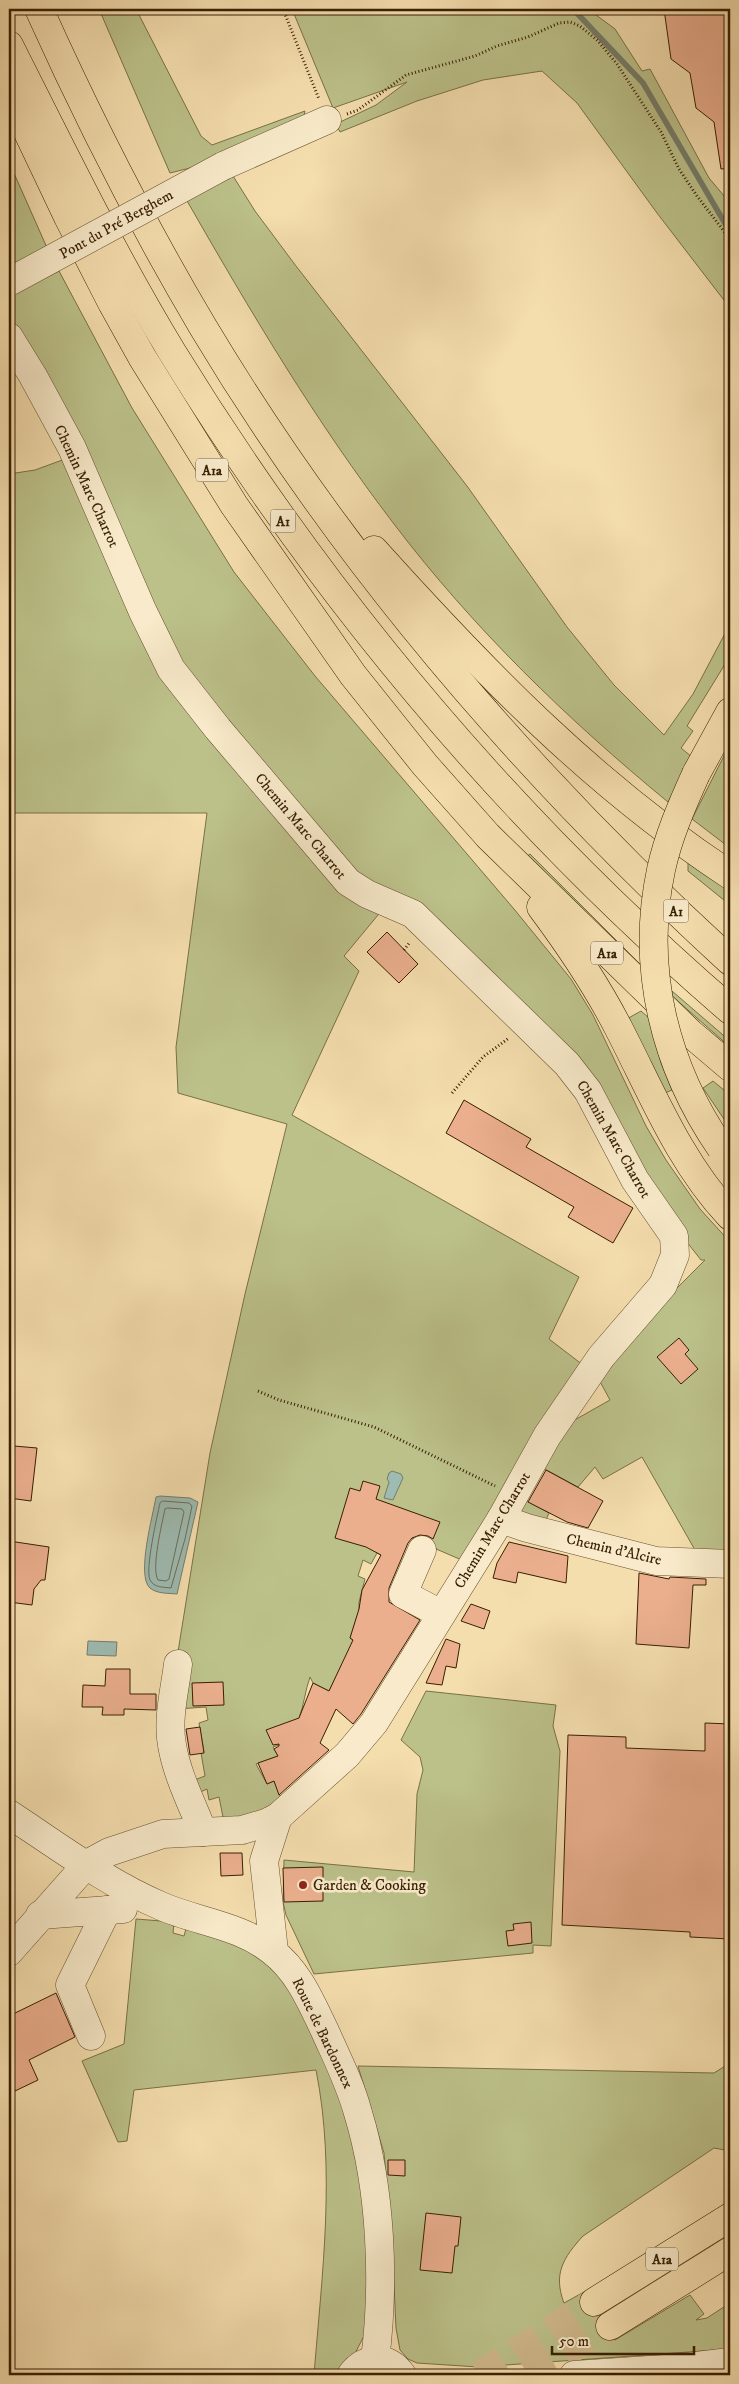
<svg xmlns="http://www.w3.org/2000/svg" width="739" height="2384" viewBox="0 0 739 2384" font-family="'IM FELL DW Pica',serif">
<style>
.green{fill:#bcc18a;stroke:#7a7046}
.water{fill:#9dbbb1;stroke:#757d6b}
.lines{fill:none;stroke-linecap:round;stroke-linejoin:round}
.shore{stroke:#6a6d5a;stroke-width:1}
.stream{stroke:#757d6b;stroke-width:5.5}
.building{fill:#ebaf8e;stroke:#381f03}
.highway-tunnel{stroke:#cfb88c;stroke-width:28;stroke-dasharray:28 14;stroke-linecap:butt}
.minor-casing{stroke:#674f2e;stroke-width:29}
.highway-casing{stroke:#381f03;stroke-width:29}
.path{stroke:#381f03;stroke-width:3;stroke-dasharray:1 2.5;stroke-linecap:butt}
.minor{stroke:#f8eaca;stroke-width:28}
.highway{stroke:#f5deae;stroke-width:28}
.minor-bridge-casing{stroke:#674f2e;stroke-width:29;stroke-linecap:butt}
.highway-bridge-casing{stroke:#381f03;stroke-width:29;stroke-linecap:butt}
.minor-bridge{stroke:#f8eaca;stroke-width:28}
.highway-bridge{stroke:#f5deae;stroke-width:28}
.poi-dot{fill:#8f2418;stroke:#f8eaca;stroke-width:2}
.labels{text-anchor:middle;stroke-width:5;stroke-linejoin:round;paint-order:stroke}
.shield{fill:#f8eaca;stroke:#725c3f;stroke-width:1}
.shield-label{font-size:14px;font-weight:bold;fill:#381f03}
.street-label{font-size:15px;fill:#381f03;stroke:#f8eaca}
.poi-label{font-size:15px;fill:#381f03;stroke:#f8eaca;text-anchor:start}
</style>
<rect width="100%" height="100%" fill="#f5deae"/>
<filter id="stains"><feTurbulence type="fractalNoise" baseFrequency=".004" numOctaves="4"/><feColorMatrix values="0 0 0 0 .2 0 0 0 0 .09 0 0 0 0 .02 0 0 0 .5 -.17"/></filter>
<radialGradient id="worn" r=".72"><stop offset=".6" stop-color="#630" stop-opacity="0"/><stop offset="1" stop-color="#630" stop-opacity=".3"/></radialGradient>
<g class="green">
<polygon points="99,9 136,9 201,136 212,145 305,111 302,125 210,163 170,173"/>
<polygon points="292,9 588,9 615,29 642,71 650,69 709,178 730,203 730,308 657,213 577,103 542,71 483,80 417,101 340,132 336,124 376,105 407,82 333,108"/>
<polygon points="9,162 48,250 9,270"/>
<path d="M233 176 255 211 296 266 467 486 567 627 614 685 664 735 693 694 730 624V656L687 726 693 731 681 748 692 757 668 802C568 720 473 628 394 524 316 422 250 311 186 199Z"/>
<polygon points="59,271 132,408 234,572 315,676 514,909 571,979 593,1015 646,1126 666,1160 700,1209 730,1242 730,1556 699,1557 642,1457 603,1479 595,1467 578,1487 543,1468 525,1500 549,1513 544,1524 521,1514 521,1495 571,1422 610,1400 597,1376 616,1349 705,1260 701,1260 668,1218 619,1135 391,898 332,853 176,656 60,403 11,319 9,315 9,296"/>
<path d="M65 459 150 647 383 909 344 956 359 971 292 1115 579 1277 549 1339 583 1365 464 1561 406 1536 395 1562 377 1553 371 1564 363 1560 358 1576 365 1579 359 1602V1611L350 1638 354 1641 329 1691 313 1683 310 1677C305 1691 304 1705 299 1718L309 1734 273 1747 278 1756 256 1764 267 1784 274 1781 280 1796 290 1793 271 1810 224 1822 219 1797 209 1800 207 1789 194 1795 189 1782 205 1776 201 1753 204 1752 199 1723 208 1720 206 1707 177 1709V1658L210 1453 245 1294 287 1124 178 1093 176 1047 207 813H9V474L35 470Z"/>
<polygon points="730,744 730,848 692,819"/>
<polygon points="530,854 642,966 638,970 526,857"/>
<polygon points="688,856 730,885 730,905 688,871"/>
<polygon points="672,991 730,1041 730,1047 672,996"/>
<polygon points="641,1011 649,1018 661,1063 672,1090 663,1094 625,1020"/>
<polygon points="713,1081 730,1095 730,1128 703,1088"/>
<polygon points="426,1691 556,1705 553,1726 560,1751 551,1946 533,1945 533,1953 314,1974 286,1915 283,1902 284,1860 414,1872 417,1794 423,1770 420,1757 401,1740"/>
<path d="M136 1919 174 1922 173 1933 184 1936 187 1925 253 1953 289 1981 343 2095 369 2228 367 2330 344 2375H314C322 2274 336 2170 316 2070L134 2090 127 2141 118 2142 82 2061 124 2044Z"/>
<path d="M730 2063V2151L714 2148 583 2236C563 2258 553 2274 564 2303L584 2292 615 2340 690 2295 704 2314 696 2320 707 2318 730 2303V2349L478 2367 417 2363 408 2359 400 2350 396 2328 392 2238 384 2153 358 2066 714 2073Z"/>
</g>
<g class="water">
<polygon points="392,1471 401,1474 403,1478 393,1500 384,1498 389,1482 387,1479 389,1473"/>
<path d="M160 1496 190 1498 198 1502 177 1594C168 1593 157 1594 150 1588 136 1576 153 1515 156 1497Z"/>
<polygon points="88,1641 117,1642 116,1656 87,1655"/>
</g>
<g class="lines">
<g class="shore">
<path d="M163 1501 189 1503 192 1506 185 1539 171 1588C164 1587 154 1588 150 1580 145 1569 157 1517 160 1503Z"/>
<path d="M168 1508 182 1509 184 1512 169 1579 166 1581 158 1580C151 1568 162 1524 165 1509Z"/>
</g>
<polyline class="stream" points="573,9 643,83 730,232"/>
</g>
<g class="building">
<polygon points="664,9 730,9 730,168 721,169 714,122 696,108 690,73 671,59"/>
<polygon points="387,932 418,964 399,983 367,952"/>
<polygon points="464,1100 531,1139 526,1147 633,1208 613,1243 568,1217 574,1207 446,1133"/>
<polygon points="679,1338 689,1350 685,1354 698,1369 681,1384 657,1357"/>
<polygon points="14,1446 37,1448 31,1501 9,1498"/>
<polygon points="546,1470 603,1501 588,1528 567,1522 528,1502"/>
<polygon points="363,1481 380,1486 376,1499 440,1522 433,1539 428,1536 420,1535 412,1538 408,1543 389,1588 389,1602 420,1620 361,1714 353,1724 336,1709 320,1743 329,1750 279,1795 274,1781 267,1784 258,1763 278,1756 274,1749 279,1746 279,1744 273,1745 266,1730 299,1718 313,1683 329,1691 353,1640 350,1638 359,1609 362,1590 381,1555 366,1547 335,1538 350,1488 360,1491"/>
<polygon points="9,1541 49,1547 45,1580 41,1580 34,1589 32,1605 9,1602"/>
<polygon points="509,1542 568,1556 566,1583 518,1572 516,1583 493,1578 497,1563"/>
<polygon points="639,1573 669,1579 670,1577 706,1579 706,1585 693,1585 689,1648 636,1644"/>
<polygon points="471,1604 490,1611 484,1629 461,1621"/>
<polygon points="446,1639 460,1644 456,1668 446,1666 442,1685 426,1683"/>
<polygon points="106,1669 130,1669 130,1694 156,1694 156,1710 124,1709 124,1715 102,1715 103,1707 82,1707 83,1685 105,1686"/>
<polygon points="223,1682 224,1705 193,1706 192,1683"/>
<polygon points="705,1723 730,1724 730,1939 690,1937 690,1932 562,1925 568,1735 626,1737 626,1748 705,1751"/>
<polygon points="200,1727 204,1753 190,1755 186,1729"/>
<polygon points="220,1853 242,1853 243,1875 221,1876"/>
<polygon points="323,1867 323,1901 284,1902 283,1868"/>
<polygon points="531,1922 532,1943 508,1946 506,1931 514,1930 513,1924"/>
<polygon points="56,1993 75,2037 29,2060 38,2080 15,2091 9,2078 9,2016"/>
<polygon points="388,2160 405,2160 405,2176 388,2175"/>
<polygon points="426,2213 461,2217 458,2246 455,2246 452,2273 420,2270"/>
</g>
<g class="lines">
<g class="highway-tunnel">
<polyline points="479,2375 594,2302"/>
<polyline points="528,2375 610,2326"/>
</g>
<defs>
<g id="minor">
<polyline points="223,166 327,120"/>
<polyline points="9,337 33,376 72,448 143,612 171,669 218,729 348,882 367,894 413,914 567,1064 588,1091 635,1180 674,1236 675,1255 663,1285 601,1357 547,1436 501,1519 374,1723 347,1755 278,1817 264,1861 274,1951"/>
<polyline points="501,1519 527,1528 656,1561 730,1564"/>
<polyline points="422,1550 403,1594 441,1614"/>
<path d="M178 1664C175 1689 167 1719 172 1745 177 1775 192 1804 203 1832"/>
<path d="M9 1814C58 1846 107 1883 161 1906 198 1922 240 1925 272 1951 298 1971 310 2000 324 2029 336 2056 350 2083 358 2113 381 2188 385 2282 375 2360"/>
<polyline points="40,1915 123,1909"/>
<polyline points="9,1952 87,1864 109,1852 163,1834 242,1830 266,1823 278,1817"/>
<polyline points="91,2036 70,1985 107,1910"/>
<path d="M351 2375C365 2356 389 2355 402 2375"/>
<polyline points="574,2375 679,2368 730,2362"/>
</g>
<g id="highway">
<path d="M39 9C88 118 142 224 203 327 345 564 527 775 730 961"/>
<path d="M9 45C61 148 112 253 172 352 324 599 511 821 730 1010"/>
<polyline points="9,80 21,118 68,217 112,303 142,357 234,505 353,675 425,765 488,836 690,1033 730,1067"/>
<path d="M374 550C484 672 592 784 730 875"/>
<polyline points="696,774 730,712"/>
<path d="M541 907C570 946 597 986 619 1029 652 1093 680 1163 730 1216"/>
<polyline points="594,2302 730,2217"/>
<polyline points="610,2326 730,2251"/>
</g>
</defs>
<use href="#minor" class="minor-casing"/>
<use href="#highway" class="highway-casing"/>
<g class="path">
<polyline points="283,9 319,99"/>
<polyline points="347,114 358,110 406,75 475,56 497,46 528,37 559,23 570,22 580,26 598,41 617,64 661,132 679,169 697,196 730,239"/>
<polyline points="404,950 410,942"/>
<polyline points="452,1093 483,1057 509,1038"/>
<polyline points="258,1391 279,1400 374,1427 495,1486"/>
</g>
<use href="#minor" class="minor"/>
<use href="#highway" class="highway"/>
<defs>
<polyline id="minor-bridge" points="9,282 223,166"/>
<path id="highway-bridge" d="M696 774C682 805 668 837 661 870 640 969 665 1067 721 1148"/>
</defs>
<use href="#minor-bridge" class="minor-bridge-casing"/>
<use href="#highway-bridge" class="highway-bridge-casing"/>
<use href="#minor-bridge" class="minor-bridge"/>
<use href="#highway-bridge" class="highway-bridge"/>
</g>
<circle class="poi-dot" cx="303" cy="1885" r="5"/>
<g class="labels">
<g class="shield">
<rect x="196" y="458.5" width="32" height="23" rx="4"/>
<rect x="270.5" y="509.5" width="25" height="23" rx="4"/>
<rect x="663.5" y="899.5" width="25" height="23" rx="4"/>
<rect x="591" y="941.5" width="32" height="23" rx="4"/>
<rect x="646" y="2247.5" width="32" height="23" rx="4"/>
</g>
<g class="shield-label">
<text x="212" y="475">A1a</text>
<text x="283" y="526">A1</text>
<text x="676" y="916">A1</text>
<text x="607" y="958">A1a</text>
<text x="662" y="2264">A1a</text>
</g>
<g class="street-label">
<text transform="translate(116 224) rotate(-29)" y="5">Pont du Pré Berghem</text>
<text transform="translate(87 486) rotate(65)" y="5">Chemin Marc Charrot</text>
<text transform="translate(301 826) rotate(50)" y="5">Chemin Marc Charrot</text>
<text transform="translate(614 1139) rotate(60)" y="5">Chemin Marc Charrot</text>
<text transform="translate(492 1530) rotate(-59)" y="5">Chemin Marc Charrot</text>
<text transform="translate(614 1549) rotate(13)" y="5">Chemin d'Alcire</text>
<text transform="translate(323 2033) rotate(64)" y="5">Route de Bardonnex</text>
</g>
<g class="poi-label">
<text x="313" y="1890">Garden &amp; Cooking</text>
</g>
</g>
<rect width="739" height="2384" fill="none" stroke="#f5deae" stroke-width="30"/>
<rect x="10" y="10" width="719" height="2364" fill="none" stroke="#381f03" stroke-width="2.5"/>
<rect x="15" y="15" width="709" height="2354" fill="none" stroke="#381f03"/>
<path d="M552 2346v8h142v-8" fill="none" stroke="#381f03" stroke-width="2.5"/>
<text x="559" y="2346" font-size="15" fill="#381f03" stroke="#f8eaca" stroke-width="4" paint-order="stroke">50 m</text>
<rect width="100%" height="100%" filter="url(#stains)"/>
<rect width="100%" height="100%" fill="url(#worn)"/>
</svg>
